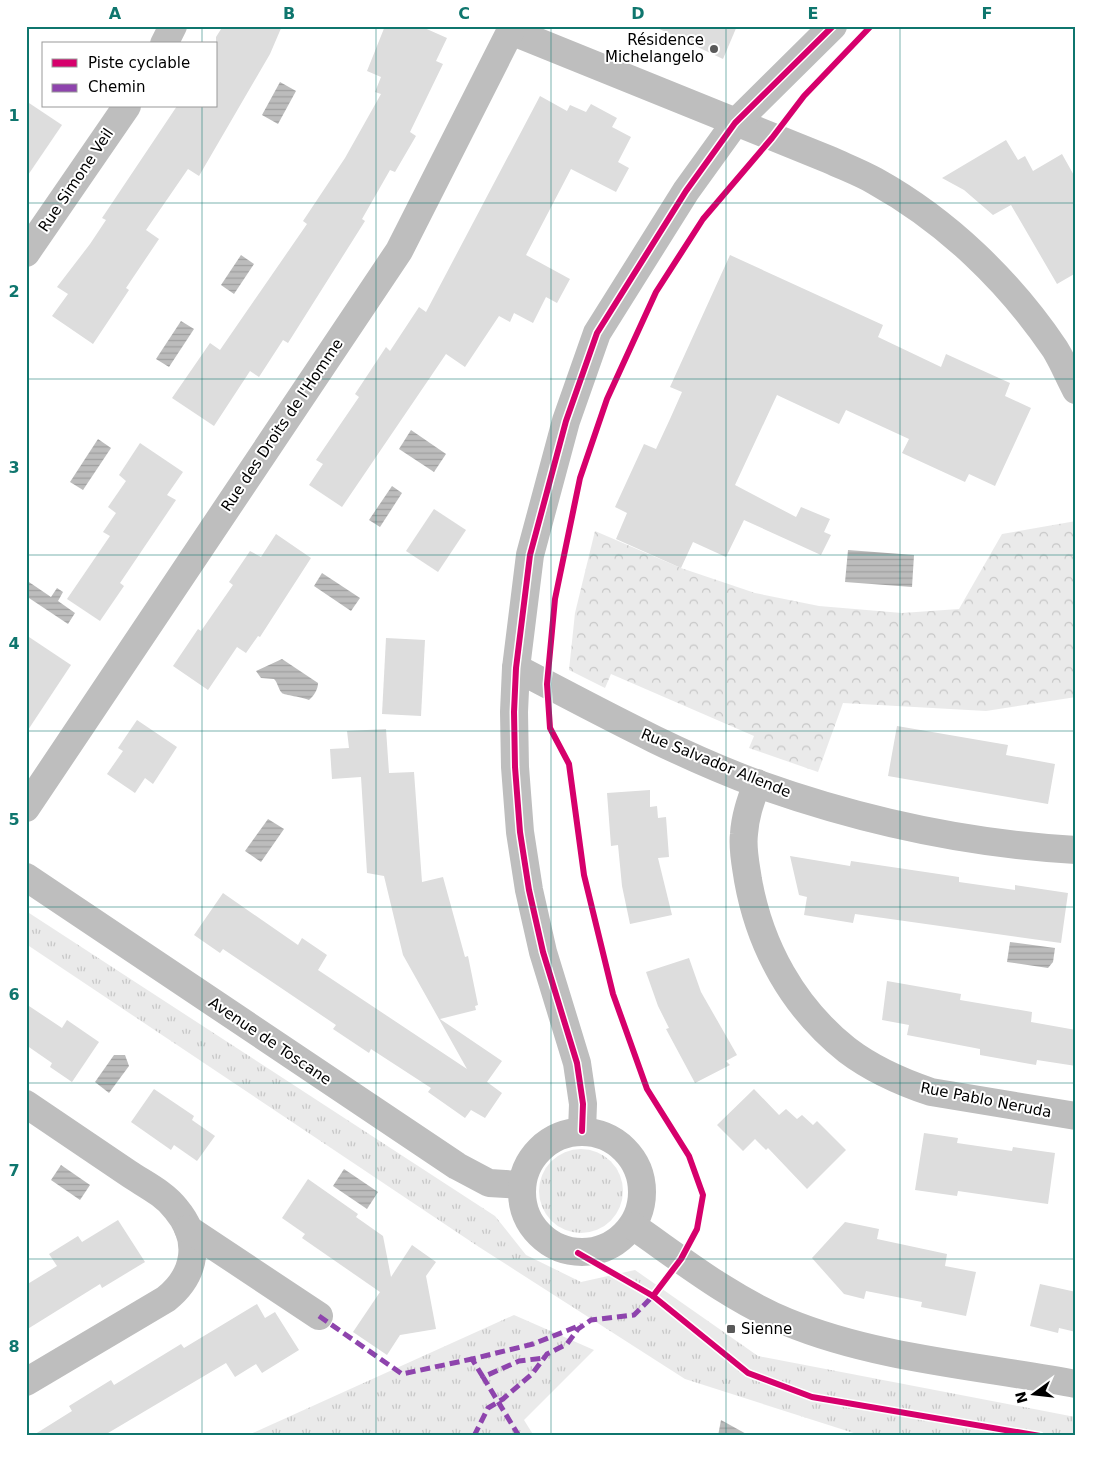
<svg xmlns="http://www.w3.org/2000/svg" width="1102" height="1462" viewBox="0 0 1102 1462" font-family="'DejaVu Sans',sans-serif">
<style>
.grass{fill:url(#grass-tufts)}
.park{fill:url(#park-crowns)}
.water{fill:url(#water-rules)}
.building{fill:#ddd}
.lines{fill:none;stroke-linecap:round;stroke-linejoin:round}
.minor{stroke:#bebebe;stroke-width:28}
.quiet{stroke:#8e44ad;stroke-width:5;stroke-dasharray:10 5;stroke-linecap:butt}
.cycleway-casing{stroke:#fff;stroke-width:9}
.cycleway{stroke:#d6006c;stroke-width:6}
.grid{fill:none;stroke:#0f766e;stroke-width:1;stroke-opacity:0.55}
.poi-dot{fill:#595959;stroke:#fff;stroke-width:2}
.labels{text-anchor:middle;stroke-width:4;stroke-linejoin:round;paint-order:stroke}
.poi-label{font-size:15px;fill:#000;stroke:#fff;text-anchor:end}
.street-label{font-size:15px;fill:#000;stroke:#fff}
.neatline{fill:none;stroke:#0f766e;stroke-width:2}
.grid-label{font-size:16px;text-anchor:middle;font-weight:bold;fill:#0f766e}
</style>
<defs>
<pattern id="grass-tufts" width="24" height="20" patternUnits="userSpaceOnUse" patternTransform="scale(1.25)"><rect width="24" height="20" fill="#eaeaea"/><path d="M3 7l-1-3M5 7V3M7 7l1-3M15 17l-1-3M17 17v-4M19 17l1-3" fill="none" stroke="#c7c7c7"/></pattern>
<pattern id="park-crowns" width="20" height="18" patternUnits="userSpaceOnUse" patternTransform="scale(1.25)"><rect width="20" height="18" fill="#eaeaea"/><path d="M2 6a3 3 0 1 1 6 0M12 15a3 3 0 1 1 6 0" fill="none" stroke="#c7c7c7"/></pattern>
<pattern id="water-rules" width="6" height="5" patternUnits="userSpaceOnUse" patternTransform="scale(1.25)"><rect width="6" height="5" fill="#bcbcbc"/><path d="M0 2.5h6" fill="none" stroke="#a0a0a0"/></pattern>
</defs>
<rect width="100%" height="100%" fill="#fff"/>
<g class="grass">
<polygon points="26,911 495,1216 526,1255 581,1282 635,1270 758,1356 1070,1416 1076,1417 1076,1436 863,1436 685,1379 479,1247 26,944"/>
<circle cx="581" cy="1191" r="42"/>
<polygon points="514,1315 594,1350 524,1420 534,1436 246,1436"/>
</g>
<polygon class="park" points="1076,521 1076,697 986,711 843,703 818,772 749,748 754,736 611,674 605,688 569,670 575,613 595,531 681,568 755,593 819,606 902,613 959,609 1002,534"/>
<g class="water">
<polygon points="280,82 296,91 278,124 262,115"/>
<polygon points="241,255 254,264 234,294 221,285"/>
<polygon points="181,321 194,329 169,367 156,359"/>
<polygon points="411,430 446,454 434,472 399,449"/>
<polygon points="98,439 111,448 83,490 70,482"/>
<polygon points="392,486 402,493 380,527 369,520"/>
<polygon points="848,550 914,555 912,587 845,582"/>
<polygon points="322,573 360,598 351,611 314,586"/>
<polygon points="26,580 51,597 57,588 63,592 58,601 75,613 68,624 26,596"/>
<path d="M282 659 318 683C318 689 314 696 309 700 303 697 284 695 282 693 278 689 278 683 274 679L261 678 256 671Z"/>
<polygon points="268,819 284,829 261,862 245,851"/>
<polygon points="1010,942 1055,948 1053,962 1048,968 1007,962"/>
<polygon points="114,1055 125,1055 129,1066 109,1093 95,1082"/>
<polygon points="61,1165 90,1185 80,1200 51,1180"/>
<polygon points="344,1169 378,1192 367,1209 333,1186"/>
<polygon points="721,1420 750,1436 718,1436"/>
</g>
<g class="building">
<polygon points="223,26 282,26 270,54 199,176 188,169 146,230 159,239 126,288 129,290 93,344 52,316 68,294 57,287 90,244 106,220 102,218 177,106 216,106 216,37"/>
<polygon points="385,26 420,26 447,38 436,61 443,64 410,132 416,136 395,172 390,170 362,219 365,221 288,343 283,340 259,377 250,371 214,426 172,398 210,343 220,350 307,224 303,221 345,158 381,94 375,92 381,77 367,71"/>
<polygon points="653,26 737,26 723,59"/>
<polygon points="540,96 567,111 570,105 586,112 591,104 617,118 612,127 631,137 618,162 629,168 616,192 571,169 526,255 570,279 557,303 546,297 533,323 514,313 510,322 499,316 465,367 446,354 342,507 309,485 323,464 316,460 359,397 355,394 386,347 390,351 419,307 426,312"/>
<polygon points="26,101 62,125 26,178"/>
<polygon points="1006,140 1018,160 1025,156 1033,171 1062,154 1076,179 1076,273 1057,284 1011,205 993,215 964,190 942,178"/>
<polygon points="730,255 883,325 878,337 941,367 946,354 1010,383 1005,396 1031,408 995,486 969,474 965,482 902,453 909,439 846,410 839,424 777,395 735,485 796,517 801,507 830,519 824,532 831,535 821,555 744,520 726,557 693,542 681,568 616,539 627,513 615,507 644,444 656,449 670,419 682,392 670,387"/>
<polygon points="140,443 183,472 167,495 176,500 120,583 124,586 100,621 67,599 110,536 103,532 116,513 108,507 126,481 119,475"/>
<polygon points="434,509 466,530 438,572 406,551"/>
<polygon points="276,534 311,558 260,637 258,636 246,653 237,647 208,690 173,666 198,629 201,631 233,585 229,582 250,551 261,557"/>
<polygon points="26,635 71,665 26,733"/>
<polygon points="386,638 425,640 421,716 382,714"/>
<polygon points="137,720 177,747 153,784 145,778 135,793 107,774 123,751 118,748"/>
<polygon points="897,726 1008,745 1006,755 1055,764 1048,804 888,776"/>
<polygon points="386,729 389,773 414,772 422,882 443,877 465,957 468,956 478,1005 475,1006 476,1010 440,1019 502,1061 487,1082 502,1093 485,1118 471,1110 465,1118 428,1092 431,1088 371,1049 369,1053 333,1029 336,1025 223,949 220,953 194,935 223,893 298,945 302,938 327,955 318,970 467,1069 403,955 384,876 367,873 361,777 332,779 330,749 349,748 347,731"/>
<polygon points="650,790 650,807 657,806 658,818 666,817 669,857 658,858 672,915 630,924 622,886 618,845 611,846 607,793"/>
<polygon points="790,856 850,866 851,861 959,877 959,882 1015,890 1015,885 1068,893 1061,943 855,914 853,923 804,915 807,897 799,895"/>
<polygon points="689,958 701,992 737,1055 726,1061 730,1065 695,1083 666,1029 669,1028 658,1006 646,972"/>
<polygon points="887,981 961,994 960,1000 1032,1012 1031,1022 1076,1030 1076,1066 1037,1060 1036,1065 980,1055 980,1049 907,1035 909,1025 882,1020"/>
<polygon points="26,1004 62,1028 67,1020 99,1042 72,1082 50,1067 52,1063 26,1045"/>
<polygon points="154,1089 194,1116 192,1120 215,1136 197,1161 174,1145 171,1150 131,1122"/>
<polygon points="754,1089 779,1115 786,1109 797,1119 802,1115 813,1125 817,1121 846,1150 807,1189 768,1148 766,1150 755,1139 743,1151 717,1125"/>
<polygon points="924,1133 958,1138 957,1143 1012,1151 1013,1147 1055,1153 1048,1204 958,1191 957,1196 915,1190"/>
<polygon points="308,1179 358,1214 356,1217 383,1236 391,1277 412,1245 436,1262 426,1276 436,1329 400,1335 387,1355 353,1332 380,1292 302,1238 305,1234 282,1218"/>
<polygon points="118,1220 145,1262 102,1288 100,1284 26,1330 26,1285 57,1266 49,1254 78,1236 82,1242"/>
<polygon points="845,1222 879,1229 877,1239 947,1254 945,1266 976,1272 966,1316 921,1307 922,1302 866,1291 864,1299 844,1294 812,1258"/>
<polygon points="1040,1284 1076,1292 1076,1332 1059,1328 1058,1333 1030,1326"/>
<polygon points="257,1304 265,1318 275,1312 299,1350 262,1373 256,1364 235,1377 226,1363 103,1436 32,1436 72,1411 69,1406 111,1380 114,1385 181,1344 184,1348"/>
</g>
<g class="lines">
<g class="minor">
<path d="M511 31 830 160C845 167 861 173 875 181 947 221 1009 281 1055 349 1063 362 1069 377 1076 390"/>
<polyline points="164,44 173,26"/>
<polyline points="26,253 127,106"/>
<path d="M516 668C595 709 674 753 758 784 859 820 968 844 1076 850"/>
<path d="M757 783C751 800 745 816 744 834 742 849 746 866 748 880 760 947 793 1007 847 1050 872 1069 901 1082 931 1092L1076 1116"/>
<polyline points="26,808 399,251 513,26"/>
<polyline points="26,877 457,1166 489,1183 521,1185"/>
<path d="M26 1104C60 1127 94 1150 128 1173 144 1184 164 1193 176 1209 202 1240 196 1275 166 1299L26 1382"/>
<polyline points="582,1131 583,1104 577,1063 543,952 529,890 520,832 515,767 514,712 516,668 530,555 566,421 597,333 686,191 735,123 833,26"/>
<circle cx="582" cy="1192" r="60"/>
<path d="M633 1226C682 1260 731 1299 787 1322 877 1359 981 1366 1076 1384"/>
<polyline points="188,1229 319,1316"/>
</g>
<g class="quiet">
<polyline points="319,1316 402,1374 472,1359"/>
<polyline points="483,1377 472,1359 533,1344 581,1325"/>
<polyline points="474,1436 488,1408 503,1399 532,1374 547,1354 567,1344 578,1329 591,1320 634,1315 653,1296"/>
<polyline points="519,1436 483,1377 519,1361 544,1358"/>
</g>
<defs>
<g id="cycleway">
<polyline points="582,1131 583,1104 577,1063 543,952 529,890 520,832 515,767 514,712 516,668 530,555 566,421 597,333 686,191 735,123 833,26"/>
<polyline points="578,1253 653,1296 748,1373 812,1397 1040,1436"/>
<polyline points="653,1296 681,1259 697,1229 703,1195 689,1156 647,1089 613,994 584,875 569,764 550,728 547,684 555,599 580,478 607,399 656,292 703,219 772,138 804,96 871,26"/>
</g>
</defs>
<use href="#cycleway" class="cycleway-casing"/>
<use href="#cycleway" class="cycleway"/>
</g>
<path class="grid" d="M202 26V44M376 26V1436M551 26V1436M726 26V1436M900 26V1436M202 106V1436M26 203H1076M26 379H1076M26 555H1076M26 731H1076M26 907H1076M26 1083H1076M26 1259H1076"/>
<g class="poi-dot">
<circle cx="714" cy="49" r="5"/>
<rect x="726" y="1324" width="10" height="10" rx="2.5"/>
</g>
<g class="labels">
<g class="poi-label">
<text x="704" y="45">Résidence<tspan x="704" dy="17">Michelangelo</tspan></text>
<text x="741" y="1334" text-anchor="start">Sienne</text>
</g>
<g class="street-label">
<text transform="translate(76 180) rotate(-56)" y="5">Rue Simone Veil</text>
<text transform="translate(282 425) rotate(-56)" y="5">Rue des Droits de l'Homme</text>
<text transform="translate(716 763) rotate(22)" y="5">Rue Salvador Allende</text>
<text transform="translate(270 1041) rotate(34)" y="5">Avenue de Toscane</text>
<text transform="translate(986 1100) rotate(11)" y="5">Rue Pablo Neruda</text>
</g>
</g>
<rect width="1102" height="1462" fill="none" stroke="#ffffff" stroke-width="55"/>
<rect x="42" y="42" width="175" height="65" fill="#ffffff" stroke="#999999"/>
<rect x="52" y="59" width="25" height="8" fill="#d6006c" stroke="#999999"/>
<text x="88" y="68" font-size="15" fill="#000000">Piste cyclable</text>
<rect x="52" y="84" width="25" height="8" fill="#8e44ad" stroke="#999999"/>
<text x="88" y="92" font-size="15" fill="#000000">Chemin</text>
<g transform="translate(1034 1394) rotate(255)" stroke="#ffffff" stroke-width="4" paint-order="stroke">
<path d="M0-4L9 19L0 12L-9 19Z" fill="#000000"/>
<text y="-8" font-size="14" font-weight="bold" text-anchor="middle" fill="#000000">N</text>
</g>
<rect x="28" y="28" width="1046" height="1406" class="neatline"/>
<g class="grid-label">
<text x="115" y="19">A</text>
<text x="289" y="19">B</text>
<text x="464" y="19">C</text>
<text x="638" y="19">D</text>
<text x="813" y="19">E</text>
<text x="987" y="19">F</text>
<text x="14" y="121">1</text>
<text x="14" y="297">2</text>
<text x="14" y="473">3</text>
<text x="14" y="649">4</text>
<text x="14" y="825">5</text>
<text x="14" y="1000">6</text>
<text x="14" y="1176">7</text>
<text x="14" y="1352">8</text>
</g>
</svg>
